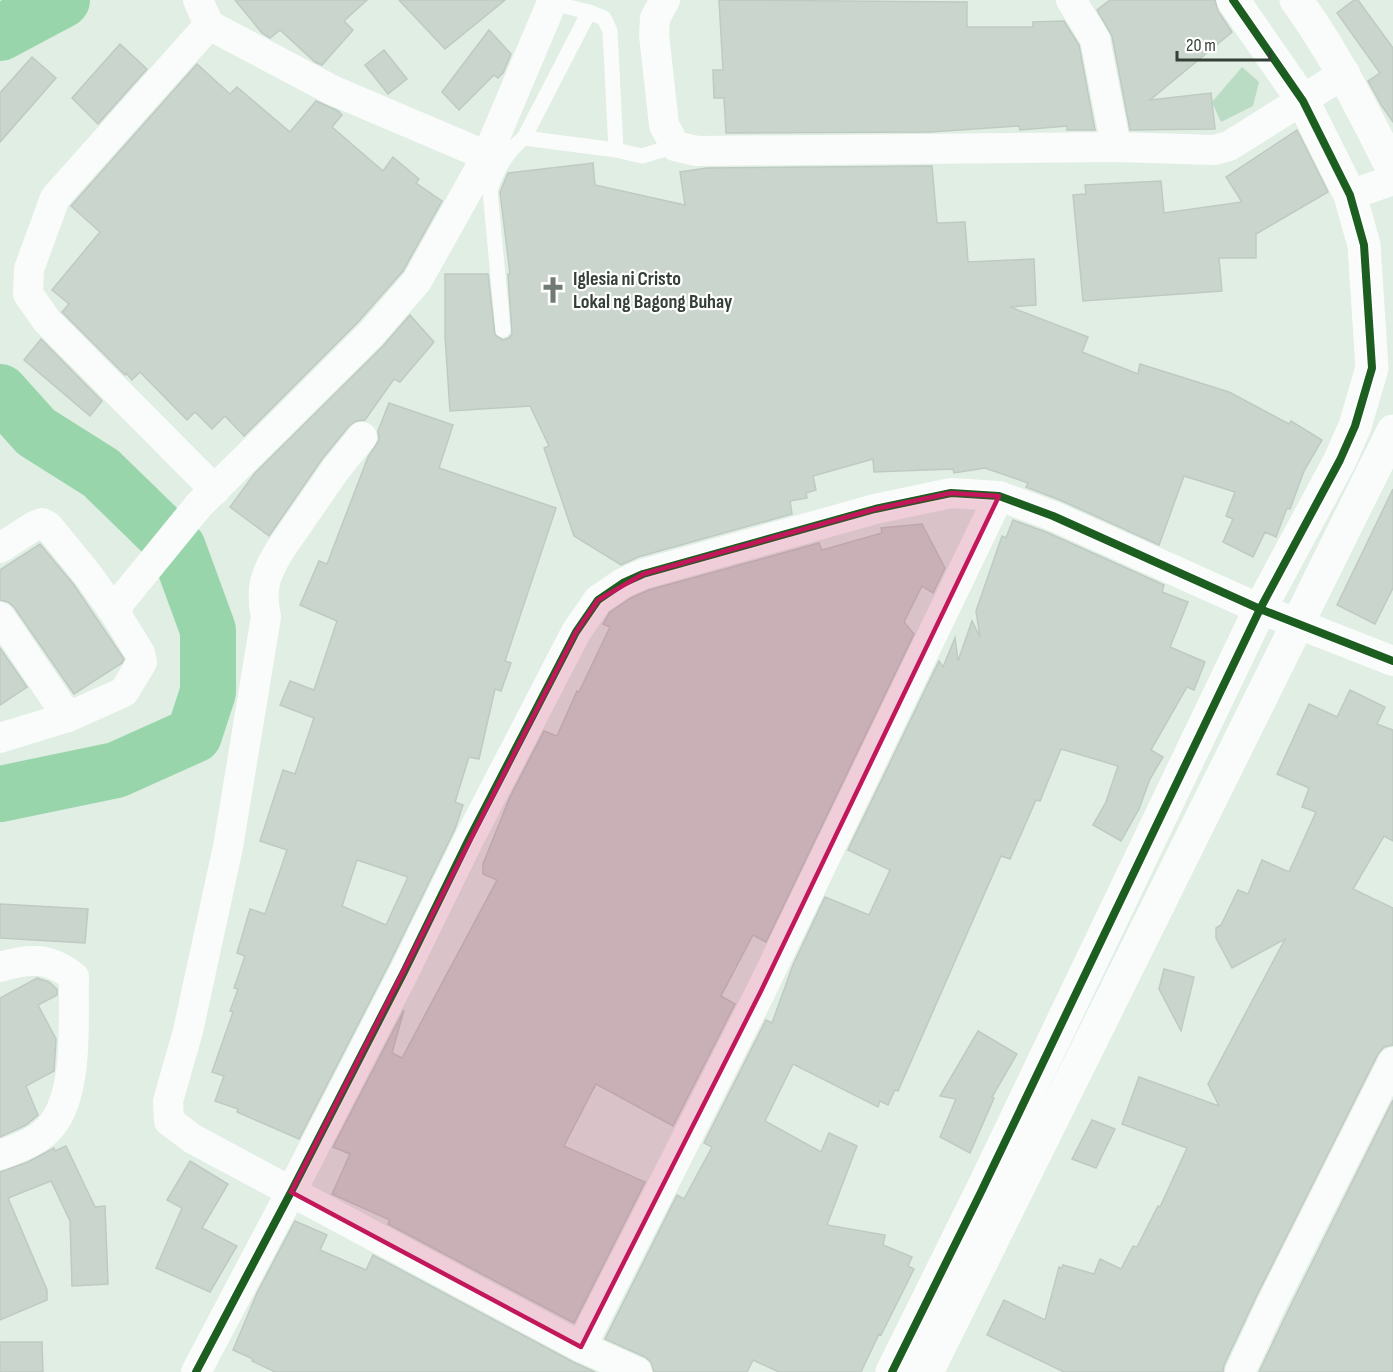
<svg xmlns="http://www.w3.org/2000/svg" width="1393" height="1372" viewBox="0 0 1393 1372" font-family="'Sofia Sans Condensed',sans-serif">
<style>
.green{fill:#bbdcc4}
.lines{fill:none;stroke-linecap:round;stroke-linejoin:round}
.river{stroke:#99d5aa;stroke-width:56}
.building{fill:#cad6cd;stroke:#bfcac2;stroke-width:1.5;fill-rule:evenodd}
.service{stroke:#fafcfb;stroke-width:15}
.minor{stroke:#fafcfb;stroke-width:30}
.tertiary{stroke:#fafcfb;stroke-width:33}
.cycleway-casing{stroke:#fff;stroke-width:11}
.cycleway{stroke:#1b5e20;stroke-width:8}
.marked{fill:#c2185b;fill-opacity:0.2;stroke:#c2185b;stroke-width:4.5;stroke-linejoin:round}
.labels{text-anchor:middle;stroke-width:4.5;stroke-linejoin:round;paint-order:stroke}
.poi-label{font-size:20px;font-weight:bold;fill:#343f36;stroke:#fff;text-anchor:start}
</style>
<rect width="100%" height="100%" fill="#e0eee4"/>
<polygon class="green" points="1242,67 1259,82 1253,106 1221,122 1212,102"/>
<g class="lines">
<g class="river">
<polyline points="0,33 62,0"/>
<polyline points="0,392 36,432 101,473 178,548 208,630 208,692 194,735 116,770 0,794"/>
</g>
</g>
<g class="building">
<polygon points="235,0 367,0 344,21 353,30 322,65 315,62 280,30 270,38 262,33"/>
<polygon points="399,0 505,0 445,49"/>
<polygon points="719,0 967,2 967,27 1033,27 1033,22 1064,21 1079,45 1095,130 1067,130 1067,126 1020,130 1019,126 930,132 726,133 724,98 714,98 713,70 723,70"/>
<polygon points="1110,0 1215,0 1218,11 1232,32 1150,100 1211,93 1215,129 1130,130 1112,36 1097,10"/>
<polygon points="1354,0 1358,0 1393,48 1393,122 1382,106 1368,81 1380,73 1337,13"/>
<polygon points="489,30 511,54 503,73 498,78 494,75 459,110 442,92"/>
<polygon points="120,44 147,69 98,124 72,98"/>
<polygon points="384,50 407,79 388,94 365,65"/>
<polygon points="32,57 56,78 0,142 0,93"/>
<polygon points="197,64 230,94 237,87 290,132 316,101 338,111 342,115 332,127 383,171 393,157 419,179 416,183 442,201 403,271 358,322 244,436 225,416 212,429 195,412 187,420 140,372 132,380 126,373 125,375 62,312 69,304 52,290 100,232 71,206"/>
<polygon points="1297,130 1328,192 1256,234 1256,258 1219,258 1222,291 1083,301 1073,195 1086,194 1085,185 1161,181 1164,213 1242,202 1226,177"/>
<polygon points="593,163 595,185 685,205 680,172 707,168 932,166 937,223 965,222 968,262 1034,259 1036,305 1010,307 1088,337 1082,352 1138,374 1140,364 1229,392 1289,424 1291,421 1322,440 1304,471 1290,509 1287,508 1276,537 1265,532 1253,557 1223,542 1233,519 1226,516 1235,492 1184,476 1159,545 1060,500 1026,487 1028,483 985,468 954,473 953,469 874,472 873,459 813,476 816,490 806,493 807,498 790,501 792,514 638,557 621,565 574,536 544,448 549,446 530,406 450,411 445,336 445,274 488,274 495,335 503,340 509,338 512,334 508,274 510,274 500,192 508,173"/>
<polygon points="410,315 434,342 400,382 394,379 365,420 356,421 349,426 322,459 269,536 230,507 255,473 383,346"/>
<polygon points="41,339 102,401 90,416 24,360"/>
<path d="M389 403 453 425 439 468 556 508 505 661 511 663 501 691 495 689 479 759 469 757 455 802 463 805 455 829 389 964 299 1139 237 1112 238 1109 215 1101 224 1076 212 1072 233 1012 230 1011 238 989 234 988 245 956 237 953 250 909 265 914 287 850 260 841 283 770 295 774 314 718 280 705 290 681 314 690 337 621 300 605 319 561 327 564 368 457 379 440 378 431ZM357 860 408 877 386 925 342 906Z"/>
<polygon points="1393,489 1393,588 1375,624 1337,605"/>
<polygon points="1013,520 1046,532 1164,585 1162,592 1188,602 1170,647 1205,662 1194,690 1187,687 1151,750 1163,757 1150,779 1139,809 1121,841 1093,825 1106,802 1118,766 1061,749 1040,801 1036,800 1010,859 1001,856 898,1091 895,1090 888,1105 880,1101 878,1107 793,1064 765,1121 821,1152 829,1133 857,1146 827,1225 885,1235 883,1245 912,1257 908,1266 914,1269 881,1335 879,1334 861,1372 779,1372 753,1360 747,1372 654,1372 651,1362 645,1357 605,1339 677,1195 684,1199 712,1147 704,1143 766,1020 772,1023 793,965 825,897 869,915 890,870 848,850 939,661 943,667 955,638 958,661 972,621 980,637 976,611 1002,536 1006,538"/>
<polygon points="922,524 945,568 933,593 922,586 904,622 914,634 766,942 753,935 721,996 735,1004 673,1126 596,1084 564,1146 645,1182 574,1323 388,1224 390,1220 332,1194 350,1154 333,1147 404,1010 392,1053 402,1058 497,880 483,874 483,864 510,797 544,731 557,736 577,691 579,692 610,627 603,624 610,612 631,598 649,590 819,543 822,550 882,533 881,528"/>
<polygon points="40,544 74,585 124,659 122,663 74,694 14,607 8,602 0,600 0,570"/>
<polygon points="0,648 27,687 0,705"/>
<polygon points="1350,690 1385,707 1377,724 1393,730 1393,841 1384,836 1353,889 1393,908 1393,1045 1384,1047 1378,1054 1257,1295 1224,1365 1223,1372 1064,1372 987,1335 1004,1300 1045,1320 1059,1267 1062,1268 1063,1265 1094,1274 1100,1259 1121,1269 1133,1246 1137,1247 1158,1206 1160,1207 1187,1148 1122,1124 1139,1077 1219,1106 1208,1084 1285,939 1232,968 1216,938 1216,928 1221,925 1238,890 1248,894 1262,860 1289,872 1316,812 1302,807 1309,788 1277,774 1309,704 1337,717"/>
<polygon points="0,904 88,909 85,943 0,938"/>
<polygon points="1164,969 1194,977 1181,1031 1159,989"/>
<polygon points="37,978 49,982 57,989 57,995 38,1005 56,1039 54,1071 26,1086 38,1115 26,1125 0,1137 0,998"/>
<polygon points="978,1031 1017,1054 992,1097 994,1098 970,1153 940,1137 956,1099 940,1096"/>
<polygon points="1393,1100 1393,1372 1259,1372 1288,1311"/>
<polygon points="1092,1120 1115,1129 1096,1168 1072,1159"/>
<polygon points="66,1146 95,1207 105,1206 108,1284 72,1286 70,1221 51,1181 8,1198 47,1290 47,1300 0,1320 0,1172 28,1162 54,1148 55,1151"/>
<polygon points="190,1161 228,1184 202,1228 237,1246 210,1292 156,1268 182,1208 167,1200"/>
<polygon points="295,1221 327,1235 320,1250 366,1270 373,1255 573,1362 595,1372 275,1372 252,1361 253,1359 233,1350 257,1293"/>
<polygon points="0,1342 42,1342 43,1372 0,1372"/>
</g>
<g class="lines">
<g class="service">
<polyline points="551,6 564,6 589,12"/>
<polyline points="524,138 589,12 604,18 610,31 616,150 642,156 675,146"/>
<path d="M503 330 490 191C495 172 508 150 524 138L616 150"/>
</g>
<g class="minor">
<polyline points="198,0 209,25 332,90 487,156"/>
<polyline points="665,0 655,18 654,35 664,125 675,146 697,151 1116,147 1214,150 1229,146 1345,73"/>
<polyline points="1071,0 1095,39 1116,147"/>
<polyline points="209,25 55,198 29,269 28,294 47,321 215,490"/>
<polyline points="1350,195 1393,180"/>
<path d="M362 437 336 469 280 550C265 574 260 589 266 617L228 847 188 1031 168 1101 169 1121 193 1139 581 1347 637 1372"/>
<polyline points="0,548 34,526 42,523 48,526 88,575 117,616"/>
<polyline points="0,617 68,717"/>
<polyline points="0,738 68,717 124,692 142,662 140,653 117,616 119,603 199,505 371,334 417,281 487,156 553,0"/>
<path d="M0 967C29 958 50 957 74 977 73 1020 79 1091 52 1125 40 1141 18 1148 0 1155"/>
<polyline points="581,1347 761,991 999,496"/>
<polyline points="196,1372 291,1192 404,972 469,839 576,632 598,600 623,583 643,574 875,509 951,493 999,496 1053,516 1260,609 1393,661"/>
<polyline points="1240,1372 1272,1303 1393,1062"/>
</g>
<g class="tertiary">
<path d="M1296 0C1335 53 1363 111 1393 170"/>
<polyline points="892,1372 981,1192 1260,609 1340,460 1355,426 1372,368 1364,245 1350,195 1303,101 1233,0"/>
<polyline points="927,1372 1393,431"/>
</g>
<defs>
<g id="cycleway">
<polyline points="196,1372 291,1192 404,972 469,839 576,632 598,600 623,583 643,574 875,509 951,493 999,496 1053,516 1260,609 1393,661"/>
<polyline points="892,1372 981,1192 1260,609 1340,460 1355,426 1372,368 1364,245 1350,195 1303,101 1233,0"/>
</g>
</defs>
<use href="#cycleway" class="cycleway-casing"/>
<use href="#cycleway" class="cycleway"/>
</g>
<path class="marked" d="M951 493 999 496 761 991 581 1347 291 1192 576 632 598 600 643 574 875 509Z"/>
<defs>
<symbol id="church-bare" viewBox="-9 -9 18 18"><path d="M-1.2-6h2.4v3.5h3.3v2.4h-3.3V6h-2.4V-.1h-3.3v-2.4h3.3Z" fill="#707c73" stroke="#fff" stroke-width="2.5" paint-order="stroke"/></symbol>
</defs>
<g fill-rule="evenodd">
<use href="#church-bare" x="534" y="271" width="38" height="38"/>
</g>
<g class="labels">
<g class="poi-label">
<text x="573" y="285">Iglesia ni Cristo<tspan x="573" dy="23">Lokal ng Bagong Buhay</tspan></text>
</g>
</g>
<path d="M1177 51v9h93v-9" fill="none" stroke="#343f36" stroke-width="3"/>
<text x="1186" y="51" font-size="18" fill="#343f36" stroke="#ffffff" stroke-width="4.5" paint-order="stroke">20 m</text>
</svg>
